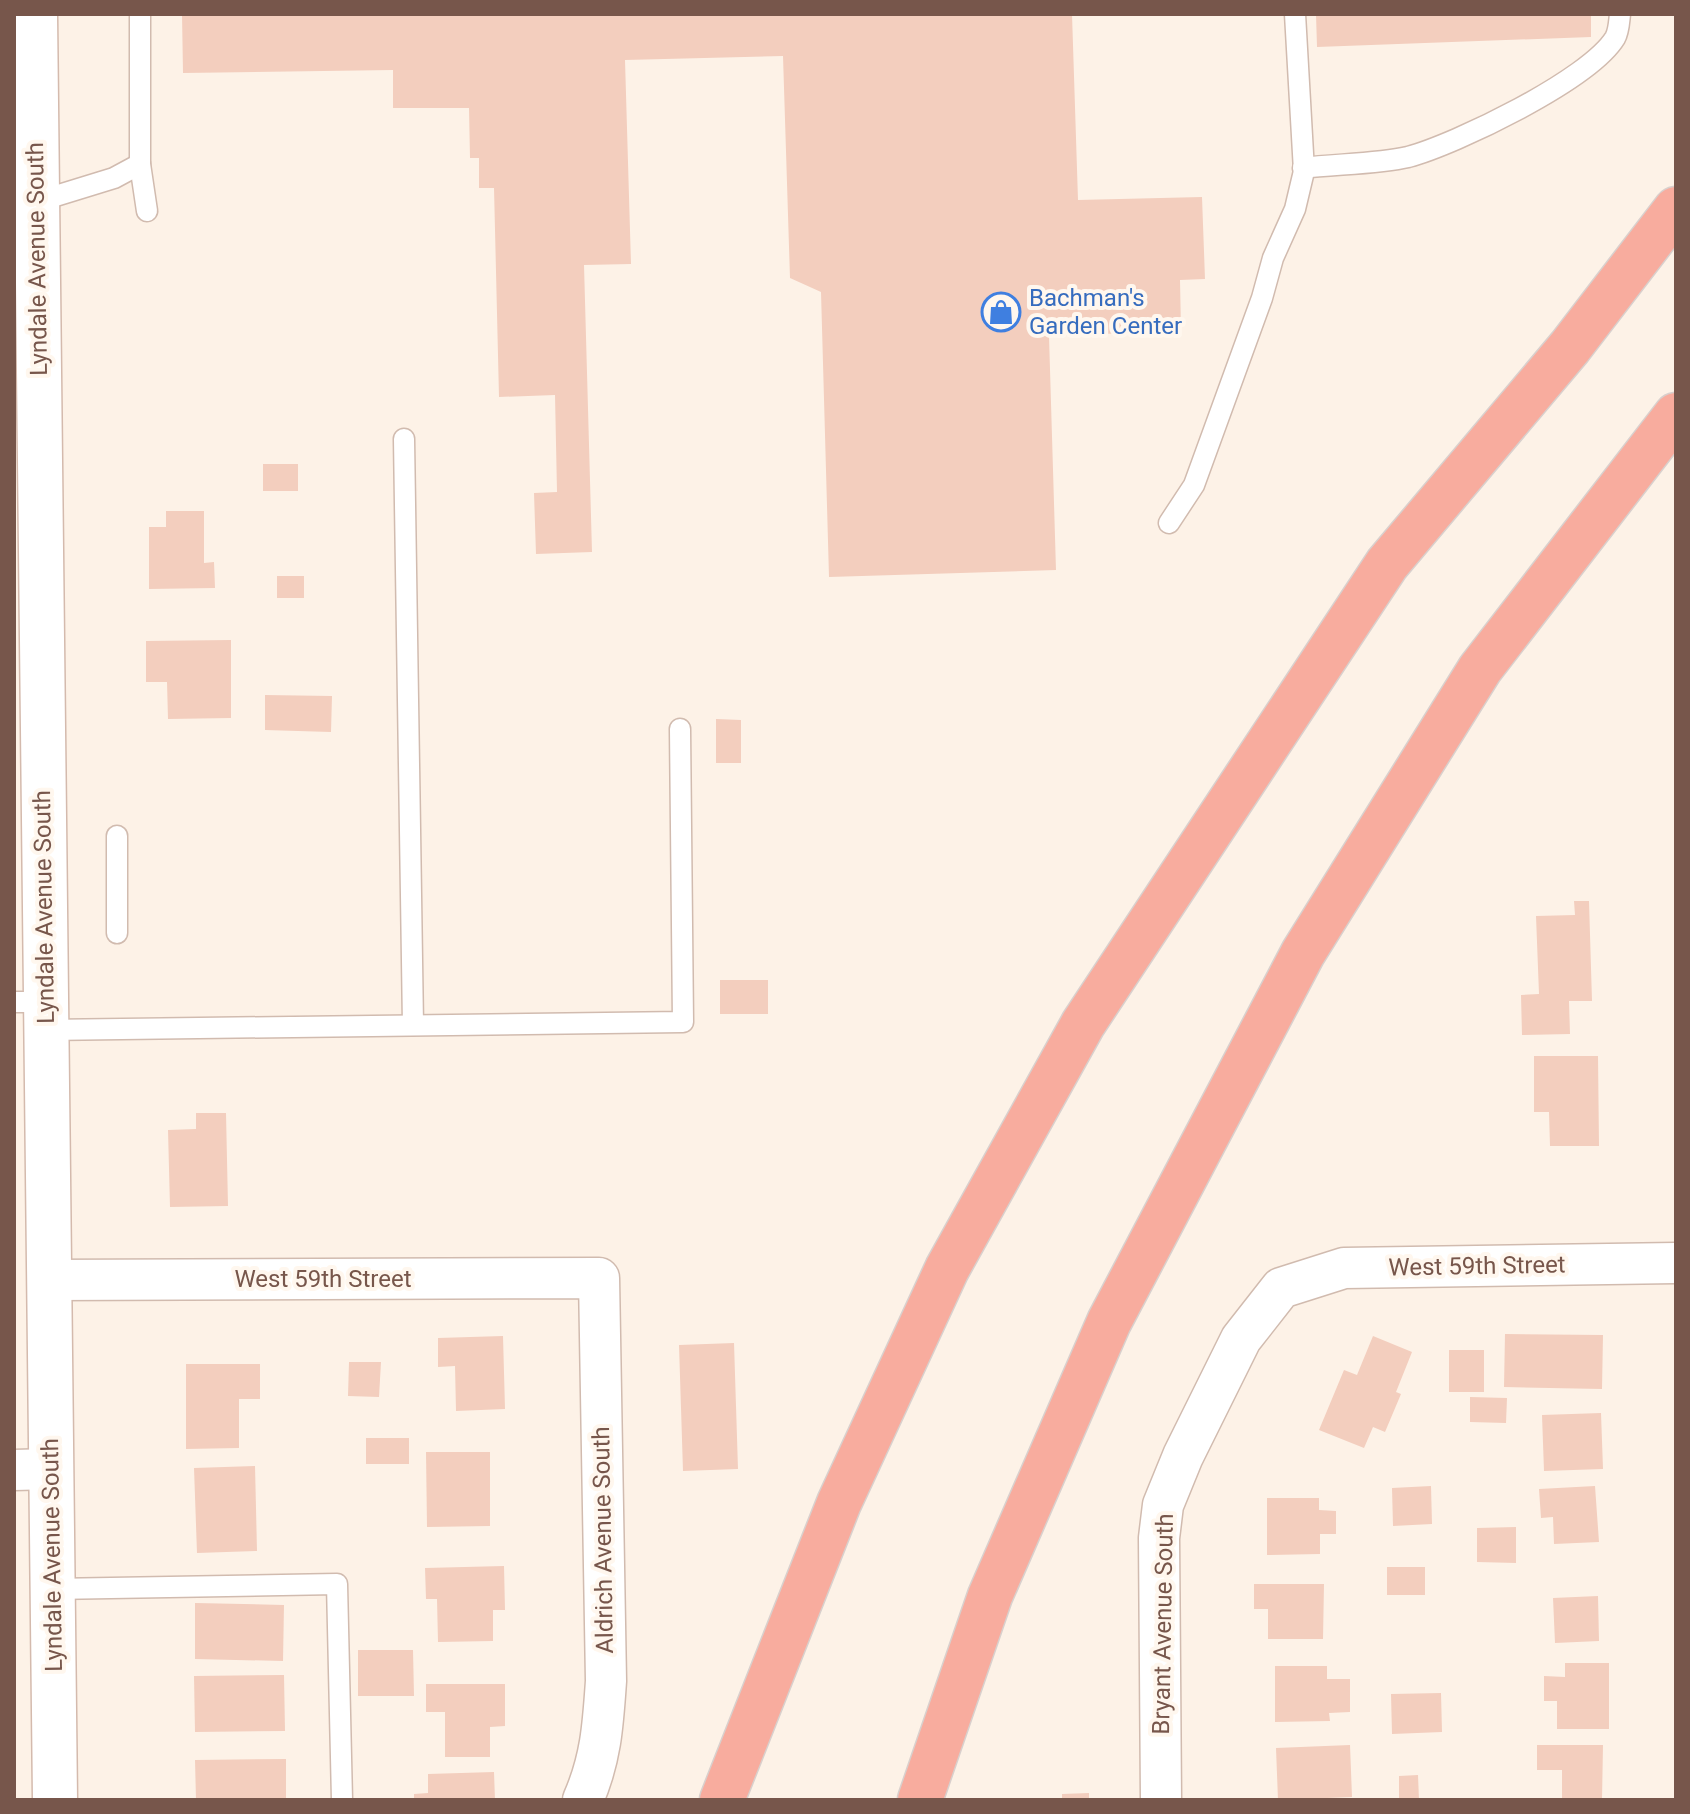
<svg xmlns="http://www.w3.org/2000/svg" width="1690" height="1814" viewBox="0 0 1690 1814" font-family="Roboto,sans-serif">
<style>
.building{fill:#f3cebe}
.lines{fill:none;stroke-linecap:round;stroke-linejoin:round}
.lane-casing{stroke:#d1bbaf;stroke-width:23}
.street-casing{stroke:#d1bbaf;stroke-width:43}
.secondary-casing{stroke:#d4baad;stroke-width:47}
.highway-casing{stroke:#d9d0cd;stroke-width:47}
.lane{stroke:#fff;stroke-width:20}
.street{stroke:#fff;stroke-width:40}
.secondary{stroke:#fff;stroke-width:44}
.highway{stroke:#f8ac9e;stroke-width:44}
.labels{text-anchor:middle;stroke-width:8;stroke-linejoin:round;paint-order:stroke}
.street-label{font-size:24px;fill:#77564b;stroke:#fff7ee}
.shop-label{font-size:24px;fill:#366cbe;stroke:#fff7ee;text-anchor:start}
</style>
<rect width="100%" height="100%" fill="#fdf2e7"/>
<g class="building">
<polygon points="182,14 1072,14 1078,200 1202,197 1205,279 1180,280 1181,331 1049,336 1056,570 829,577 821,292 790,278 783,56 625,60 631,264 584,265 592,552 536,554 534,493 557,492 555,395 499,397 494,188 479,188 479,158 470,158 469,108 393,108 393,70 183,73"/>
<polygon points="1316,14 1591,14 1591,37 1317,47"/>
<rect x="263" y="464" width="35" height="27"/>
<polygon points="166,511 204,511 204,563 214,562 215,588 149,589 149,527 166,527"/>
<rect x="277" y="576" width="27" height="22"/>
<polygon points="231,640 231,718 168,719 167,682 146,682 146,641"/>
<polygon points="265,695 332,696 331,732 265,730"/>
<polygon points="716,719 741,720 741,763 716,763"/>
<polygon points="1574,901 1589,901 1592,1001 1569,1001 1570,1034 1522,1035 1521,995 1539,994 1536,916 1575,915"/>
<rect x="720" y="980" width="48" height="34"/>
<polygon points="1534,1056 1598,1056 1599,1146 1550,1146 1549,1112 1534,1112"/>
<polygon points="196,1113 226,1113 228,1206 170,1207 168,1130 196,1129"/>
<polygon points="1505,1334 1603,1335 1602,1389 1504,1387"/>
<polygon points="503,1336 505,1409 456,1411 455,1366 438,1367 438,1338"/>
<polygon points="1373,1336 1412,1352 1396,1392 1401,1394 1385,1432 1373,1427 1364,1448 1319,1430 1344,1370 1357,1375"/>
<polygon points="734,1343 738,1469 683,1471 679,1345"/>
<rect x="1449" y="1350" width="35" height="42"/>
<polygon points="349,1362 381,1362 379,1397 348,1396"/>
<polygon points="186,1364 260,1364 260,1399 239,1399 239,1448 186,1449"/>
<polygon points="1470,1397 1507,1398 1506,1423 1470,1422"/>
<polygon points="1601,1413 1603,1469 1544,1471 1542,1415"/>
<rect x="366" y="1438" width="43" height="26"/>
<polygon points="426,1452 490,1452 490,1526 427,1527"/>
<polygon points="255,1466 257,1551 197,1553 194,1468"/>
<polygon points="1431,1486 1432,1524 1393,1526 1392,1488"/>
<polygon points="1595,1486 1599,1542 1554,1544 1553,1517 1541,1518 1539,1489"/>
<polygon points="1267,1498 1319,1498 1319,1510 1336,1511 1336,1534 1320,1534 1320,1554 1267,1555"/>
<polygon points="1516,1527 1516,1563 1477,1562 1477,1528"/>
<polygon points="504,1566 505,1610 493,1610 493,1641 438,1642 437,1599 426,1599 425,1568"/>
<rect x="1387" y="1567" width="38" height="28"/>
<polygon points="1254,1584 1324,1584 1323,1639 1268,1639 1268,1609 1254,1609"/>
<polygon points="1598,1596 1599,1641 1555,1643 1553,1598"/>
<polygon points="195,1603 284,1605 283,1661 195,1659"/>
<polygon points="358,1650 413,1650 414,1696 358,1696"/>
<polygon points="1565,1663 1609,1663 1609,1729 1557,1729 1557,1701 1544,1701 1544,1676 1565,1677"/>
<polygon points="1275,1666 1327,1666 1327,1679 1350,1679 1350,1712 1329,1713 1330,1721 1275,1722"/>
<polygon points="284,1675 285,1731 195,1732 194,1676"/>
<polygon points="426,1684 505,1684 505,1726 490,1727 490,1757 445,1757 445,1712 426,1712"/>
<polygon points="1441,1693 1442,1732 1392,1734 1391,1694"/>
<polygon points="1350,1745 1352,1797 1278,1800 1276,1748"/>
<polygon points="1537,1745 1603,1745 1602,1800 1562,1800 1562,1770 1537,1770"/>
<polygon points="286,1759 286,1800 196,1800 195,1760"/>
<polygon points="494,1772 495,1800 414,1800 414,1794 428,1793 428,1774"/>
<polygon points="1418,1775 1419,1800 1399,1800 1399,1776"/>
<polygon points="1089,1793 1089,1800 1062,1800 1062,1794"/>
</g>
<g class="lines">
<defs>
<g id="lane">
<polyline points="140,14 140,164 147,211"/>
<path d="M1303 168C1335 164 1378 164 1408 157 1456 144 1589 80 1615 38 1619 31 1619 22 1620 14"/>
<polyline points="36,202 114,178 140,164"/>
<polyline points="404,439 413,1025"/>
<polyline points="1169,523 1194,485 1262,298 1273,258 1295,209 1304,171 1295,14"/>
<polyline points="117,836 117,933"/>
<polyline points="14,1002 45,1002"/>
<polyline points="45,1030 683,1022 680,729"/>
<polyline points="53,1589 337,1584 342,1800"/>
</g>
<g id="street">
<path d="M48 1280 599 1278 606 1681C603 1725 601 1759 583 1800"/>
<polyline points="14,1470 52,1469"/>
<polyline points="1161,1800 1159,1538 1163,1505 1183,1456 1241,1339 1281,1288 1344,1268 1676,1263"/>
</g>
<polyline id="secondary" points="35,14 55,1800"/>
<g id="highway">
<polyline points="722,1800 839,1503 947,1269 1083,1024 1387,564 1570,347 1676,209"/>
<polyline points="920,1800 990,1596 1109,1322 1303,953 1480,669 1676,415"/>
</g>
</defs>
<use href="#lane" class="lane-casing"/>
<use href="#street" class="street-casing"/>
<use href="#secondary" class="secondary-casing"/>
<use href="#highway" class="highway-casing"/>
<use href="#lane" class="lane"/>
<use href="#street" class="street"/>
<use href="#secondary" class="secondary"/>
<use href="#highway" class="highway"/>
</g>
<defs>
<symbol id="shop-ring" viewBox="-11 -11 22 22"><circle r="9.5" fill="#fff7ee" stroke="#3f7fe0" stroke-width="1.5"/><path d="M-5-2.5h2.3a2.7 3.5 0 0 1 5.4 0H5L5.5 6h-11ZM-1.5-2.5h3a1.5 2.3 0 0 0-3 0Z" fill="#3f7fe0"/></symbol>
</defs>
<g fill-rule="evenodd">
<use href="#shop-ring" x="979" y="290" width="44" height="44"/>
</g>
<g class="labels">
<g class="street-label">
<text transform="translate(37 259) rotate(-91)" y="8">Lyndale Avenue South</text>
<text transform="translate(44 907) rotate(-91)" y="8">Lyndale Avenue South</text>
<text transform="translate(1477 1266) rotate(-1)" y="8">West 59th Street</text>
<text x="323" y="1287">West 59th Street</text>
<text transform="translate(603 1540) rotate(-91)" y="8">Aldrich Avenue South</text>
<text transform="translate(52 1555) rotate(-91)" y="8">Lyndale Avenue South</text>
<text transform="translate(1163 1624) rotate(-89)" y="8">Bryant Avenue South</text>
</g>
<g class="shop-label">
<text x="1029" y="306">Bachman's<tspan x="1029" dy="28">Garden Center</tspan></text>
</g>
</g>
<rect width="1690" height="1814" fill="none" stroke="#77564b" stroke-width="32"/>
</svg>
